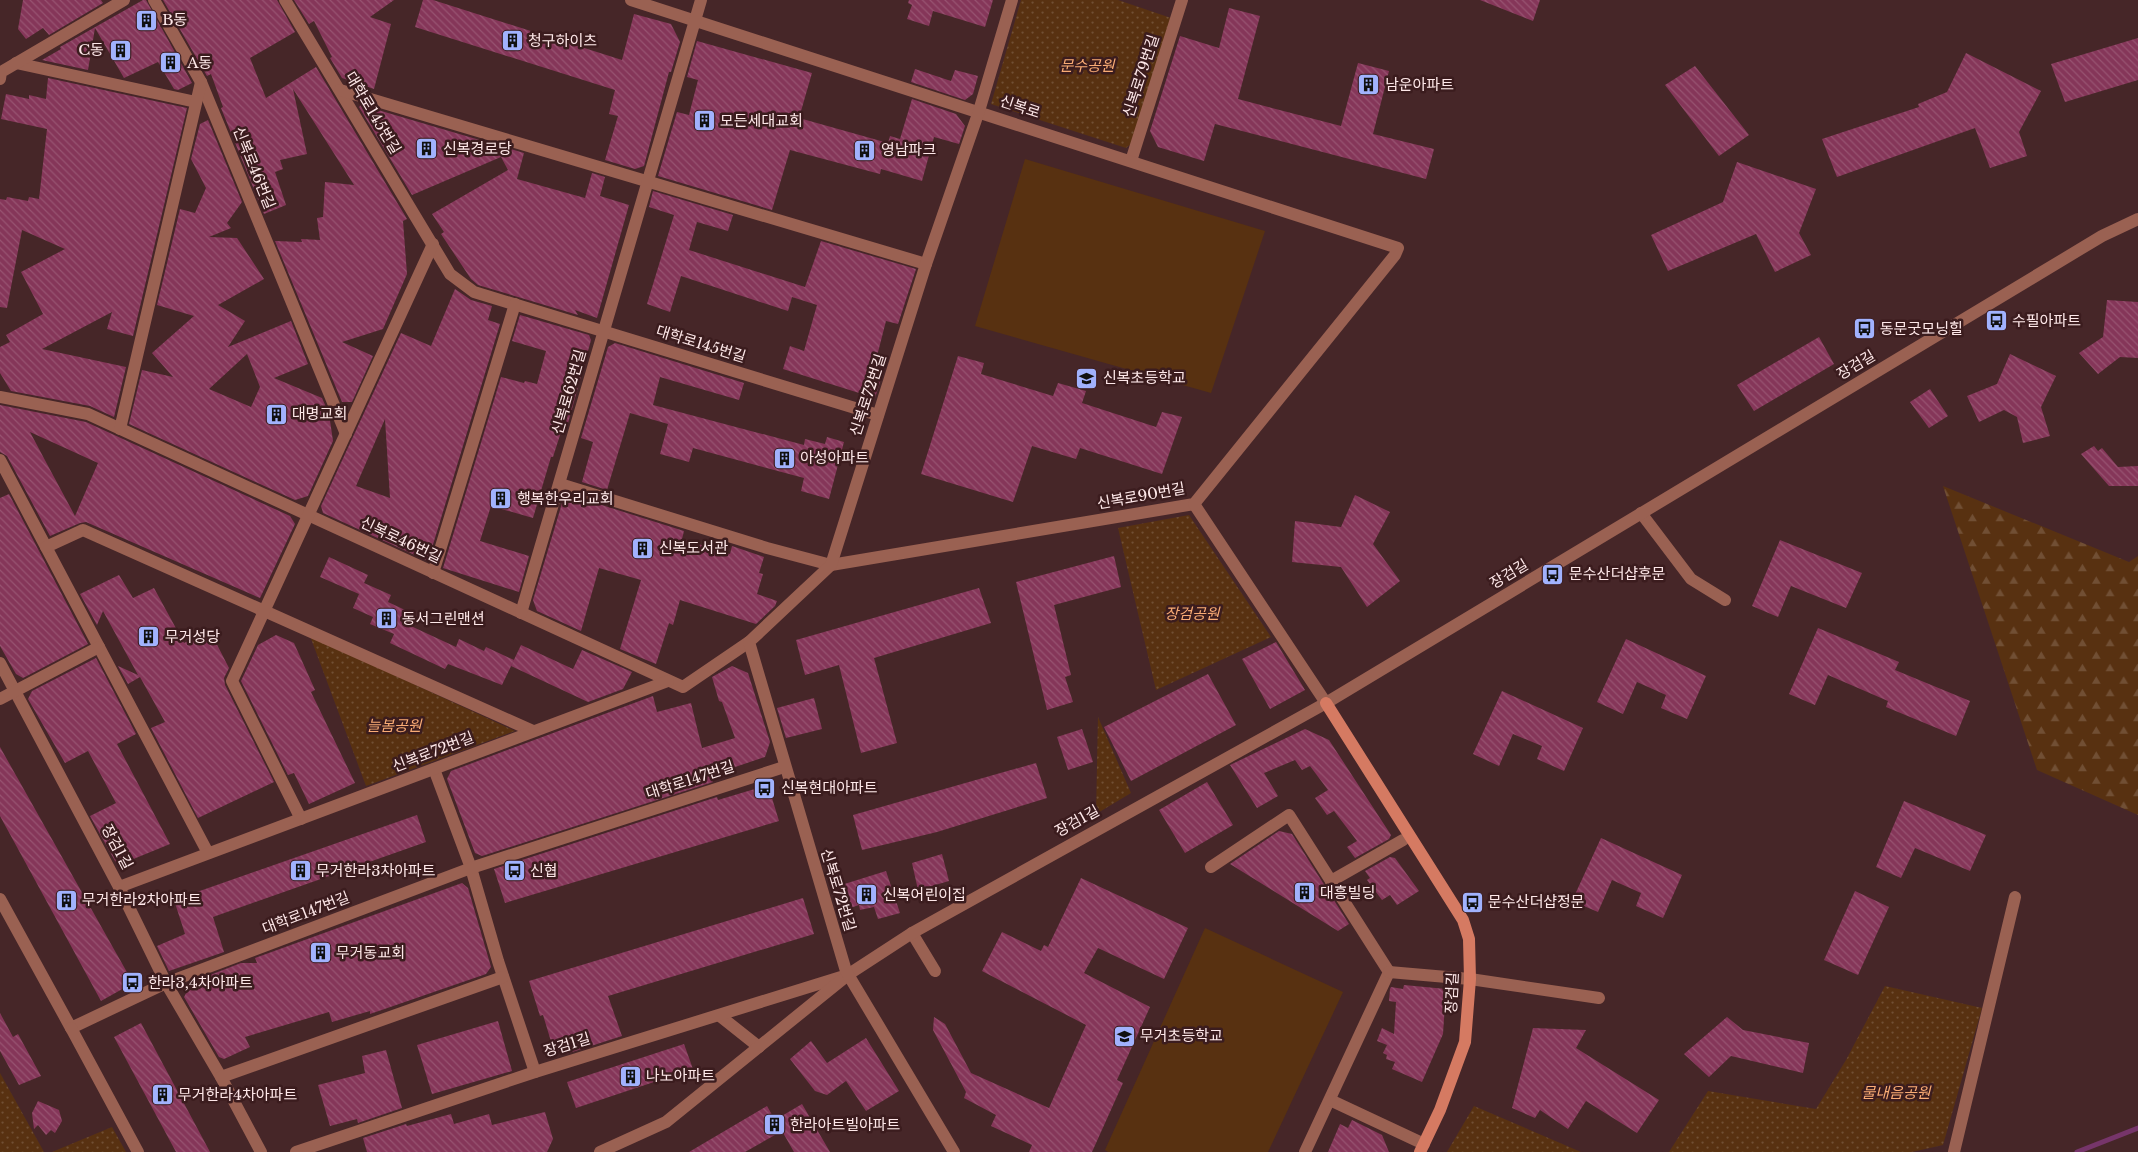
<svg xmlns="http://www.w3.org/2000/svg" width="2138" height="1152" viewBox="0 0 2138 1152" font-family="'Libre Baskerville','Noto Sans KR',serif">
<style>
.grass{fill:#583111}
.forest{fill:url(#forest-firs)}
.park{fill:url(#park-dots)}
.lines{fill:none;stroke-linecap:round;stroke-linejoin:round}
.stream{stroke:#76356a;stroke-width:5}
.building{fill:url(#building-back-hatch);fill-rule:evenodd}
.street{stroke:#9a6152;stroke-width:12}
.secondary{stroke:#d57a62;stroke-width:12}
.labels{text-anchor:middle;stroke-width:5;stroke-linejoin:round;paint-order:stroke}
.poi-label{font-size:15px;fill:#fee8e9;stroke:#3b1c1e;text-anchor:start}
.park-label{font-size:15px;font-style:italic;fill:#faac75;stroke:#3b1c1e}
.street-label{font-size:15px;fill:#fee8e9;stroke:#3b1c1e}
</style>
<defs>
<pattern id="forest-firs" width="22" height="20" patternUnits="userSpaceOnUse" patternTransform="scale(1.25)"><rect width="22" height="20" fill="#583111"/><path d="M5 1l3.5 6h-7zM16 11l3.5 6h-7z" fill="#714f34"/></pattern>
<pattern id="park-dots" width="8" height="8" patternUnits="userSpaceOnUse" patternTransform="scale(1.25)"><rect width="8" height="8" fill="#583111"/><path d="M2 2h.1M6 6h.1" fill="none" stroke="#714f34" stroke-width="1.8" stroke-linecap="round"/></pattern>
<pattern id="building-back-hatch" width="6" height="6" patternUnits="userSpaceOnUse" patternTransform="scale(1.25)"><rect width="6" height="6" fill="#853659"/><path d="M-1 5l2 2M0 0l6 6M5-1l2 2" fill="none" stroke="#975371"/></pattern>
</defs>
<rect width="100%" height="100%" fill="#462628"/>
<g class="grass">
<polygon points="1025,159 1265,231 1211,393 975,326"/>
<polygon points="1205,928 1343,992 1268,1152 1108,1152 1105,1150"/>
</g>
<polygon class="forest" points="1943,486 2129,562 2138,556 2138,815 2037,770"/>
<g class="park">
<polygon points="1021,0 1118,0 1171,18 1133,142 1126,148 991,104"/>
<polygon points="1189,515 1271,637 1156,690 1118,528"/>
<polygon points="310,636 515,731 366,786"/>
<polygon points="1098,717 1131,793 1096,814"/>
<polygon points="1885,986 1982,1008 1943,1145 1912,1152 1669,1152 1708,1091 1816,1109 1846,1060"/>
<polygon points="0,1073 44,1152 0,1152"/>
<polygon points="1474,1106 1581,1152 1447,1152"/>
<polygon points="112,1127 126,1152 52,1152"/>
</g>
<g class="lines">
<polyline class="stream" points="2077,1152 2138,1128"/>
</g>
<g class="building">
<polygon points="23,0 101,0 103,3 49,35 43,28 26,39 18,29"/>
<polygon points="143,0 146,0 192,83 178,90 174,89 158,62 124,78 95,28 88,70 42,60 61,49 60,47"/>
<polygon points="163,0 277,0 295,32 250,58 266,98 316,67 407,219 403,221 407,274 383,329 342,342 373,356 352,402 342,402 275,241 302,242 301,239 320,240 317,218 323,217 325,182 354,185 293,89 307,154 280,160 283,169 275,172 286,205 264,214 221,108 223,107 211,74 207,76"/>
<polygon points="294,0 394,0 370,17 391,24 374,89 342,78 330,58 332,57 314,21 309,24"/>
<polygon points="423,0 433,0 622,60 634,14 671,24 680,42 671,72 669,72 644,166 635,169 605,160 618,116 609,114 615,90 415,27"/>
<polygon points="909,0 993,0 985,27 933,11 929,26 907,19 912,5 908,3"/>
<polygon points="1480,0 1540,0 1533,21"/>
<polygon points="1229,8 1260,16 1238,99 1341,126 1358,63 1389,71 1373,134 1434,149 1426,179 1215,124 1204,161 1158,147 1150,131 1180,36 1219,48"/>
<polygon points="2138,38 2138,80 2065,102 2051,64"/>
<polygon points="697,41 812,73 799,118 888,143 890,136 900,139 912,99 956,114 965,126 959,144 934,137 922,181 881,169 880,174 790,150 772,210 658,176 677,112 689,115 698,80 687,77"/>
<polygon points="1966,53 2041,91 2019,132 2027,156 1990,168 1975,128 1837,177 1822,139 1919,107 1918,104 1947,92"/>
<polygon points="1695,66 1749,135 1719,156 1665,85"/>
<polygon points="915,69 951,81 955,70 978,76 973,94 965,100 911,82"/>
<polygon points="48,78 187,108 133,336 107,329 112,312 42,349 126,367 114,417 90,406 11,391 0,373 0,347 10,342 6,335 43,314 21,272 65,249 22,230 7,308 0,307 0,199 6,200 7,197 28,201 29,197 39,199 47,129 1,119 6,94 29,99 29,95 46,99"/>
<polygon points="361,105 524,153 517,179 585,198 592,173 605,177 600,196 629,205 597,318 575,310 578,315 478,285 471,279 441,234 444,232 432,214 508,170 501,157 412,195 359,107"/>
<path d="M208 120 242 202 227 223 231 228 209 237 237 238 264 279 218 305 245 321 228 347 291 321 308 364 274 378 322 398 329 414 333 441 308 496 295 500 129 424 142 370 173 377 152 353 194 316 157 305 180 209 195 213 206 188 191 159 200 124ZM247 354 260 387 251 407 209 389Z"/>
<polygon points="1737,162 1816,189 1799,233 1811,255 1775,272 1756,234 1668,271 1651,235 1723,202"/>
<polygon points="653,191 733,215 728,231 697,222 689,250 805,287 821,241 916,269 898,324 886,321 876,360 886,363 875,398 783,369 790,346 804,351 817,305 792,297 788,311 681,276 670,312 647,304 674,215 649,207"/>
<path d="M455 289 471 300 492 306 488 320 500 324 428 561 323 513 321 506 401 333 431 346ZM385 419 390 498 356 486Z"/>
<polygon points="2107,300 2138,302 2138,358 2120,357 2098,374 2079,353 2103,337"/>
<polygon points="520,315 589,335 591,340 565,434 561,432 553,457 551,457 533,518 491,506 480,541 529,556 519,592 443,568 501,377 524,383 525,381 537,384 546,351 512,341"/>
<polygon points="1819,337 1834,364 1754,411 1737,385"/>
<polygon points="615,343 744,383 739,400 660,377 653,405 804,445 805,439 825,444 827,437 844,442 829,499 801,491 804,478 693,448 689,462 660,454 668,424 630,413 607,490 582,482 593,442 581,438 608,347"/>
<polygon points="2010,354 2056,376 2041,407 2050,436 2023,443 2017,417 2004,410 1979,422 1967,396 1997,384"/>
<polygon points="958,356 984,363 981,374 1053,396 1058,383 1086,391 1082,403 1156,427 1162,412 1182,417 1162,474 1080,448 1076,459 1032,446 1013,502 921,474"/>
<polygon points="1930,389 1948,416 1929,428 1910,402"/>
<path d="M0 405 86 422 290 516 295 524 260 598 86 522 80 523 50 536 7 456 0 452ZM30 432 98 463 75 516 47 464Z"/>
<polygon points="2094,446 2098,451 2102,448 2118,467 2138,466 2138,486 2109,486 2081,454"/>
<polygon points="9,494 88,644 23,678 16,674 0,646 0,498"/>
<polygon points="570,495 684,531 682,539 730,554 732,546 764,557 759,573 763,574 757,594 777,601 775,606 756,624 680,600 673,625 669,623 656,664 620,649 641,580 599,568 581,631 537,611 533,600 563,500"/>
<polygon points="1355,495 1390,512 1373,544 1400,581 1367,607 1341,567 1292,562 1295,521 1341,527"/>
<polygon points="1780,540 1862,573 1846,608 1791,586 1778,617 1752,606"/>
<polygon points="1114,556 1121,587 1054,605 1071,675 1065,677 1073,702 1047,710 1016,582"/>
<polygon points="329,557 368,575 364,583 391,595 388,602 405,610 400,621 456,647 459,639 484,651 486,647 514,660 502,685 448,664 445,669 390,643 394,634 370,624 373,617 353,608 359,594 320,577"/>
<polygon points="119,575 133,598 154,588 184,643 210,631 229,668 224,678 225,685 274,782 198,818 151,728 165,722 140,677 128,684 118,666 138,675 103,611 97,625 80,594"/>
<polygon points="979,588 991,623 874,658 897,743 861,753 839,665 805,675 796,640"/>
<polygon points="1818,628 1899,662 1895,670 1970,701 1956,736 1886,707 1888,701 1828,675 1815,705 1789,694"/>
<polygon points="276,635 294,643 315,690 311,692 355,783 309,804 294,773 288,775 241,681 258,645"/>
<polygon points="1626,639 1706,676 1687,719 1661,708 1666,695 1637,682 1623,714 1597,702"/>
<polygon points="1276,642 1305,690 1270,709 1242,659"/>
<polygon points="521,645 573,669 582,650 632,672 623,689 588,702 511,666"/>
<polygon points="96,658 136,734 117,744 170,844 131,860 134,864 120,870 90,816 116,803 88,751 65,763 28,699 32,691"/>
<polygon points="732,666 748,673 770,742 765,757 711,775 713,782 482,856 475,853 447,779 451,771 653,696 657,712 691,703 702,748 735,738 722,702 719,701 712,677"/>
<polygon points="1208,674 1236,725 1131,781 1104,727"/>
<polygon points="1502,691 1583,728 1564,771 1537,759 1542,746 1513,734 1499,766 1473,754"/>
<polygon points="814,698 822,729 786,738 777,708"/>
<polygon points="1082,729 1093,762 1068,770 1057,737"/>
<polygon points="1305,729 1329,740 1391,835 1389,839 1355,858 1347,847 1357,841 1334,811 1327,815 1315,798 1328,790 1310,766 1302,770 1295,760 1264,773 1278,796 1257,808 1230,765"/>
<polygon points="0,747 133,983 101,1001 0,816"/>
<polygon points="1036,763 1047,798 937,832 862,850 853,815"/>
<polygon points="1207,782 1233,825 1185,853 1159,810"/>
<polygon points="768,785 779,821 505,903 494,869 717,797 718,800"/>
<polygon points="1904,801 1986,835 1970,871 1915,848 1901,878 1876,867"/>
<polygon points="417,815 426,842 213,917 224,952 169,971 157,946 185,934 174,900"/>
<polygon points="1279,831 1292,834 1349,924 1338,931 1230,864"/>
<polygon points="1601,838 1682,875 1663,918 1636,906 1641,893 1612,880 1598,912 1572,901"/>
<polygon points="942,854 949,881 918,890 912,863"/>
<polygon points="1390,857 1395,858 1419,891 1397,905 1390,895 1382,900 1367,880 1370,878 1365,871"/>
<polygon points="886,871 900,913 878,919 874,907 860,910 859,905 844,910 838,886"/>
<polygon points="1081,878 1188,928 1164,979 1098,948 1084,973 1150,1007 1117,1080 1123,1083 1092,1152 1029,1152 1032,1145 991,1126 996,1115 964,1098 966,1092 933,1030 934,1017 945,1024 971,1073 1049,1108 1086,1025 982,971 1002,932 1041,951 1044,945 1048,947"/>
<polygon points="462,883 468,888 491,967 486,974 370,1014 370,1011 332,1022 329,1012 245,1037 250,1047 224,1059 219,1057 184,997 192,982 241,963 257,963 255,958"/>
<polygon points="1855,891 1889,907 1858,975 1824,960"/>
<polygon points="803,898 814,934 608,996 622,1036 566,1054 553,1048 543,1015 540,1016 529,981"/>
<polygon points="1404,985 1446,989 1443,1034 1422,1082 1392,1069 1395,1062 1386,1059 1387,1055 1383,1053 1387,1045 1377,1041 1382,1028 1394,1034 1396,1002 1389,1001 1390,989 1391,987 1403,989"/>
<polygon points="0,1013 13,1037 18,1034 41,1076 19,1085 0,1051"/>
<polygon points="1727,1017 1743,1030 1809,1043 1803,1073 1731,1056 1709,1077 1684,1054"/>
<polygon points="498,1021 512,1071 432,1094 417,1045"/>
<polygon points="141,1023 210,1152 176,1152 114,1037"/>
<polygon points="1533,1028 1586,1030 1576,1048 1659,1100 1637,1133 1586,1101 1568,1129 1540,1110 1535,1118 1512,1108"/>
<polygon points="866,1038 899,1091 866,1111 846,1081 827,1095 815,1091 790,1059 811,1041 827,1063"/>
<polygon points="684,1044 693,1069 576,1108 567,1082"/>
<polygon points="386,1050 402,1108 358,1123 357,1119 330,1126 318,1085 365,1073 362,1056"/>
<polygon points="38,1101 59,1110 62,1121 55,1133 51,1130 46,1135 38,1125 34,1129 32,1113"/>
<polygon points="802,1104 830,1152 794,1152 782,1131 745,1152 689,1152 767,1106 775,1120"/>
<polygon points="545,1112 553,1139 547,1152 367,1152 363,1138 406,1124 407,1126 451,1114 454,1124 489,1114 492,1125"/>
<polygon points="1352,1120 1382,1135 1389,1152 1328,1152 1340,1124 1348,1128"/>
</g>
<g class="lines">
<g class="street">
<polyline points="154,0 201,82 346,434"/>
<polyline points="285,0 450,274 474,292 878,415"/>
<polyline points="16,63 196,102"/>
<polyline points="0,79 1,72 124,0"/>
<polyline points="340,90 926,264"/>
<polyline points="1131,161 1182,0"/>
<polyline points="0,397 88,414 683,687 749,642"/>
<polyline points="120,429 201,82"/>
<polyline points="0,460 208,853"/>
<polyline points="560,484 767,548 831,565 1194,504 1395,255 1398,248 631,0"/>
<polyline points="1194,504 1326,703"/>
<polyline points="1641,513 1691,579 1725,600"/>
<polyline points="46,547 83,530 533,731"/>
<polyline points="433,573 515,304"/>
<polyline points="521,613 701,0"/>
<polyline points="0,663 119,887 166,983 221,1077 261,1152"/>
<polyline points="0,699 99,647"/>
<polyline points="434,769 471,868 498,961 535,1072"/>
<polyline points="301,819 232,681 433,244"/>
<polyline points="1211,867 1289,815 1389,972 1305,1152"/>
<polyline points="1331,881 1403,840"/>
<polyline points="119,887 668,681"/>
<polyline points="0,899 71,1028 166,983 471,868 784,767"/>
<polyline points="912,933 935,971"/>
<polyline points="1389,972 1470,979 1599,998"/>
<polyline points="720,1016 759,1047"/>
<polyline points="71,1028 138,1152"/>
<polyline points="221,1077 503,977"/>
<polyline points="1330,1100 1424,1144"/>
<polyline points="296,1152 535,1072 841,977"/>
<polyline points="600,1152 666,1122 849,974 912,933 1326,703 2102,236 2138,219"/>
<polyline points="954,1152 846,971 749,642 831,565 926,264 979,111 1012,0"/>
<polyline points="1954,1152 2015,897"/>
</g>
<polyline class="secondary" points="1326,703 1463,920 1469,939 1470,979 1465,1042 1440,1110 1420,1152"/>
</g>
<defs>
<symbol id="building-square" viewBox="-11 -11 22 22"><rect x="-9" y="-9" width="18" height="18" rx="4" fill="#a1b2fd" stroke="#3b1c1e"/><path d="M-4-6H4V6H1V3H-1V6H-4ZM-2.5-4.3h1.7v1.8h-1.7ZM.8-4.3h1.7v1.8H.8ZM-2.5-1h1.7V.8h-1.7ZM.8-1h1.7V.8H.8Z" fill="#111"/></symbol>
<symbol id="bus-square" viewBox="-11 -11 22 22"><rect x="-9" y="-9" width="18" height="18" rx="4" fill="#a1b2fd" stroke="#3b1c1e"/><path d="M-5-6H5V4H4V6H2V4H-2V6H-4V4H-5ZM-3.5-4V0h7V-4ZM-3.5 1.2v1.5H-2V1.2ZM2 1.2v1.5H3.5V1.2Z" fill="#111"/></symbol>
<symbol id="school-square" viewBox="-11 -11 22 22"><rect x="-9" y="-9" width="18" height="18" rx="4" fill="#a1b2fd" stroke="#3b1c1e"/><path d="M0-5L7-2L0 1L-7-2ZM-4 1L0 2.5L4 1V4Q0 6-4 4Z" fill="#111"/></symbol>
</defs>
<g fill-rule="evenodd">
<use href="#building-square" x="134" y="8" width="25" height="25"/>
<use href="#building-square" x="500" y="28" width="25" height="25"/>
<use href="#building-square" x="108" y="38" width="25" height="25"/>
<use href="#building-square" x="158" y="50" width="25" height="25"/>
<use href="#building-square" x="1356" y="72" width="25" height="25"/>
<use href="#building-square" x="692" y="108" width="25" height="25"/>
<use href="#building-square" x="414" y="136" width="25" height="25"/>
<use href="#building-square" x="852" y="138" width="25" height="25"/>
<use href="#bus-square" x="1984" y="308" width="25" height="25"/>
<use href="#bus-square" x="1852" y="316" width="25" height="25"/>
<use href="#school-square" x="1074" y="366" width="25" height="25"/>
<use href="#building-square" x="264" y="402" width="25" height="25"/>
<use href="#building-square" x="772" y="446" width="25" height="25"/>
<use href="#building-square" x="488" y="486" width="25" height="25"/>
<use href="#building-square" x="630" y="536" width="25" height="25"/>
<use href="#bus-square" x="1540" y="562" width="25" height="25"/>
<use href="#building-square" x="374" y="606" width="25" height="25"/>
<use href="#building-square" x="136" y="624" width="25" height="25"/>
<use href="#bus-square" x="752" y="776" width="25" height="25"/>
<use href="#building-square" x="288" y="858" width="25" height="25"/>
<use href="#bus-square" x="502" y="858" width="25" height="25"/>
<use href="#building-square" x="1292" y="880" width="25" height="25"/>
<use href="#building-square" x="854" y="882" width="25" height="25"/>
<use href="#building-square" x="54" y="888" width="25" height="25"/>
<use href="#bus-square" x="1460" y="890" width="25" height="25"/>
<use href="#building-square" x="308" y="940" width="25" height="25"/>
<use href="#bus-square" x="120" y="970" width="25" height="25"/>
<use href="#school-square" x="1112" y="1024" width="25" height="25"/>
<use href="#building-square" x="618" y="1064" width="25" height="25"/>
<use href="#building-square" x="150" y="1082" width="25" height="25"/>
<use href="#building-square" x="762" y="1112" width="25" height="25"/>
</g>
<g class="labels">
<g class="poi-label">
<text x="162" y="25">B동</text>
<text x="528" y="46">청구하이츠</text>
<text x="104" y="55" text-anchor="end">C동</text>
<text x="187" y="68">A동</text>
<text x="1385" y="90">남운아파트</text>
<text x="720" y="126">모든세대교회</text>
<text x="443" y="154">신복경로당</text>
<text x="881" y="155">영남파크</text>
<text x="2012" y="326">수필아파트</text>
<text x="1880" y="334">동문굿모닝힐</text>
<text x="1103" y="383">신복초등학교</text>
<text x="292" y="419">대명교회</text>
<text x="800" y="463">아성아파트</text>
<text x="517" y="504">행복한우리교회</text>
<text x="659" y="553">신복도서관</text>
<text x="1569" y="579">문수산더샵후문</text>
<text x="402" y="624">동서그린맨션</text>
<text x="165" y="642">무거성당</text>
<text x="781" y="793">신복현대아파트</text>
<text x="316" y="876">무거한라3차아파트</text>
<text x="530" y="876">신협</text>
<text x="1320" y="898">대흥빌딩</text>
<text x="883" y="900">신복어린이집</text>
<text x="82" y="905">무거한라2차아파트</text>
<text x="1488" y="907">문수산더샵정문</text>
<text x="336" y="958">무거동교회</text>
<text x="148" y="988">한라3,4차아파트</text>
<text x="1140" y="1041">무거초등학교</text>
<text x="646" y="1081">나노아파트</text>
<text x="178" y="1100">무거한라4차아파트</text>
<text x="790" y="1130">한라아트빌아파트</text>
</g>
<g class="park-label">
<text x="1087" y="71">문수공원</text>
<text x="1192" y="619">장검공원</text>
<text x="394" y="731">늘봄공원</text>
<text x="1896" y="1098">물내음공원</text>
</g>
<g class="street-label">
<text transform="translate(1141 76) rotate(-72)" y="5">신복로79번길</text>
<text transform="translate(1020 107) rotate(18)" y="5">신복로</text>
<text transform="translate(373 113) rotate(59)" y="5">대학로145번길</text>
<text transform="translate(254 168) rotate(68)" y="5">신복로46번길</text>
<text transform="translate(701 344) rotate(17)" y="5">대학로145번길</text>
<text transform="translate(1856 365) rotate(-31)" y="5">장검길</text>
<text transform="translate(569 392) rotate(-74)" y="5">신복로62번길</text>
<text transform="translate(868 395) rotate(-72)" y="5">신복로72번길</text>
<text transform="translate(1141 496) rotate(-10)" y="5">신복로90번길</text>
<text transform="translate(401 540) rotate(25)" y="5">신복로46번길</text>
<text transform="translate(1509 574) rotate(-31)" y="5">장검길</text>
<text transform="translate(433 752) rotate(-21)" y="5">신복로72번길</text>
<text transform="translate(690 780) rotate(-18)" y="5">대학로147번길</text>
<text transform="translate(1077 821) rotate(-29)" y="5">장검1길</text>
<text transform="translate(117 847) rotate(62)" y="5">장검1길</text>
<text transform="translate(838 890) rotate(73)" y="5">신복로72번길</text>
<text transform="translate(306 913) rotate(-21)" y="5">대학로147번길</text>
<text transform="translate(1452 993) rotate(-87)" y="5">장검길</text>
<text transform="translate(567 1045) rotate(-17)" y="5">장검1길</text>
</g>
</g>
</svg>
